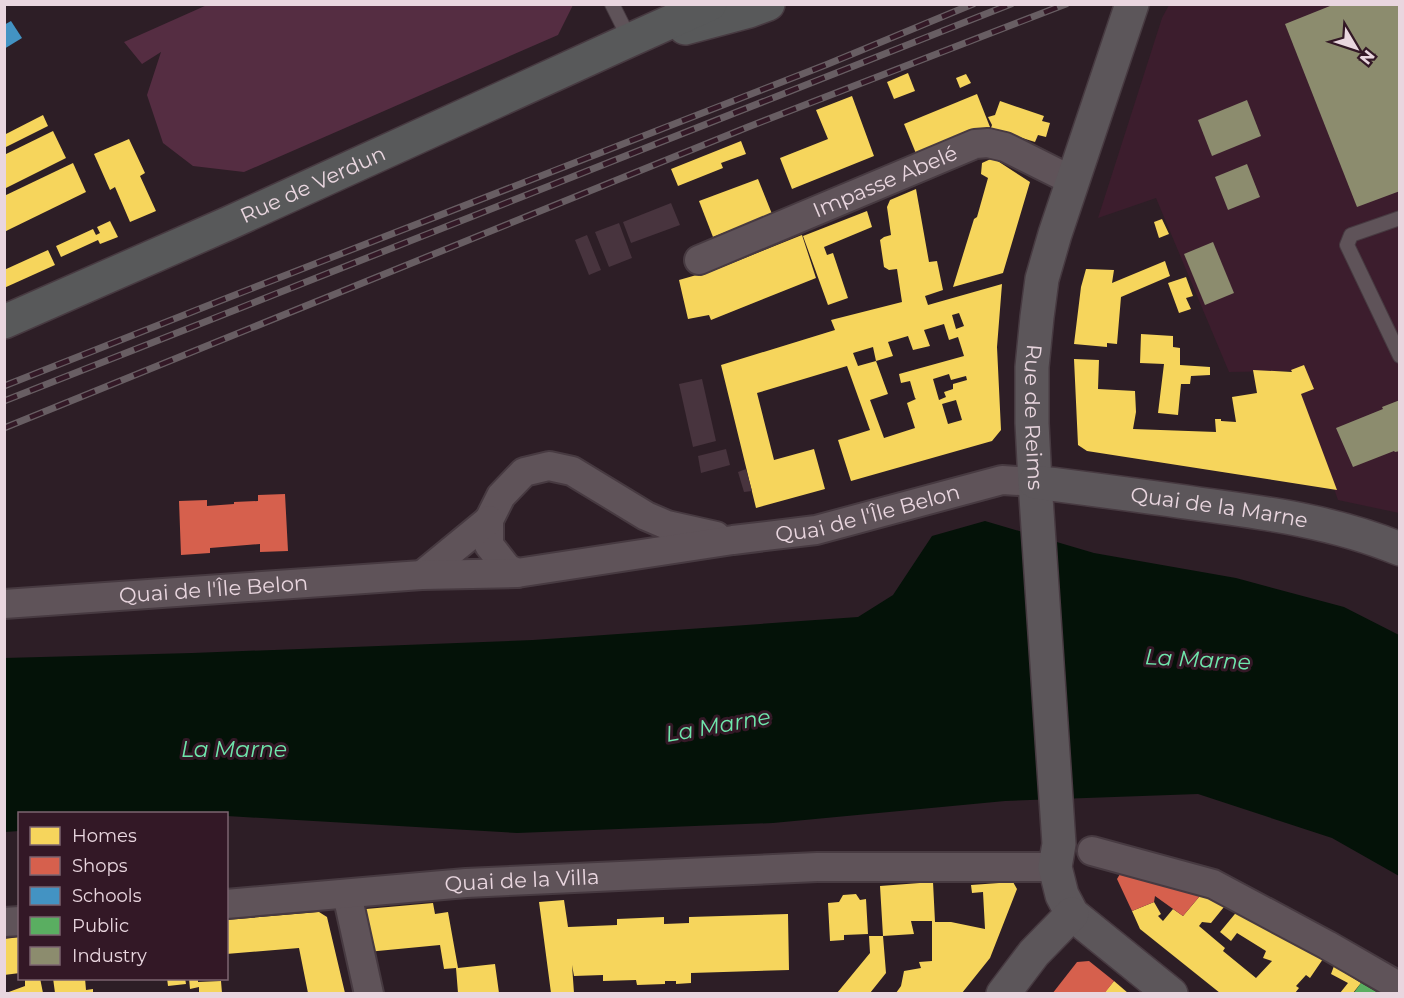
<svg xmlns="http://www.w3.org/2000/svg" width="1404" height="998" viewBox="0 0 1404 998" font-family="Montserrat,sans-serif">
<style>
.built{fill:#3c1d2d}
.green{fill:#552d42}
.water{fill:#041208}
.homes{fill:#f6d55c;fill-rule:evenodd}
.shops{fill:#d6604d}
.schools{fill:#4393c3}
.public{fill:#5aae61}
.industry{fill:#8c8c6e}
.building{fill:#48343e}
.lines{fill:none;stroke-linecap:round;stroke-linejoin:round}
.lane-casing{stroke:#473a41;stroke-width:16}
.street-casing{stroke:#473a41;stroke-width:32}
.secondary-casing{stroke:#473a41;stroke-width:36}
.primary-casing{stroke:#473a41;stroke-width:36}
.lane{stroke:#5f5359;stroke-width:14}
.street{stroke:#5f5359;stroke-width:28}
.secondary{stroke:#5c565a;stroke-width:33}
.primary{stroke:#58595a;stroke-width:33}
.rail-casing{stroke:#685e63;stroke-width:7}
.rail{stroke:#331826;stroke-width:4.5;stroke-dasharray:14;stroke-linecap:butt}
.labels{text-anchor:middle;stroke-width:6;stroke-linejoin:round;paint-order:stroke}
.street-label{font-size:21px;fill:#e9d6df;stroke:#331826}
.water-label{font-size:22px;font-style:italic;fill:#6fe7ac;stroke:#331826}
</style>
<rect width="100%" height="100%" fill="#2d1e26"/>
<polygon class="built" points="1169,5 1399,5 1399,513 1338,500 1292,371 1229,372 1156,198 1098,218 1162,18"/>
<polygon class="green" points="207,5 207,4 573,5 558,35 244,172 193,166 163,143 147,95 161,52 142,64 124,42"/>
<polygon class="water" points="985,521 1094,553 1236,578 1344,607 1399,635 1399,876 1332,838 1198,794 1005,801 773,823 517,833 227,816 226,814 20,814 19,831 5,832 4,658 192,653 533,640 858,617 893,595 932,536"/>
<g class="homes">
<polygon points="908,73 915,91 894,99 887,82"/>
<polygon points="966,74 971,83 960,88 956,78"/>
<polygon points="977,94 990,127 917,156 904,124"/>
<polygon points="852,96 874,156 792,189 780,158 828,139 816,110"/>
<polygon points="1000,101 1044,116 1042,121 1050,123 1046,137 1038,135 1035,142 991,128 992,125 988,117 995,115"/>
<polygon points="43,115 48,126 4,148 4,135"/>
<polygon points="53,131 66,158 4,189 4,155"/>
<polygon points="129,139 145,173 140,176 156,211 130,222 115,187 110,190 94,154"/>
<polygon points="741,141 746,154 721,163 723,168 678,186 671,169"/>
<polygon points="993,158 1030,182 1003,273 953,287 974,219 977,217 988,178 981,174 982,163"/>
<polygon points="73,163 86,192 4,232 4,196"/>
<polygon points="758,179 772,214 713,237 699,201"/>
<path d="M916 189 929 262 937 261 943 290 925 296 928 305 1002 284 997 347 1001 430 992 441 851 481 838 440 870 430 847 366 757 393 774 460 814 449 825 489 756 508 721 365 835 330 831 320 902 302 897 269 889 270 884 267 880 240 884 237 891 235 887 207 890 200ZM959 313 964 326 956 329 952 315ZM944 324 949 340 958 337 964 356 899 374 901 383 910 381 915 398 916 399 907 403 915 428 884 438 870 400 888 394 876 361 893 356 888 342 908 336 913 350 930 346 924 330ZM873 347 876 361 858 366 853 353ZM949 374 951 380 966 376 967 380 953 384V389L944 392 946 397 939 400 933 379ZM956 400 962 420 948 424 942 404Z"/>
<polygon points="867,211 872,227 824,247 827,255 833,253 848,298 828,305 803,236"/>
<polygon points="1162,219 1169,234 1159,238 1154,222"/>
<polygon points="110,221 118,237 100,244 98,240 61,257 56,246 93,229 96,235 100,233 97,227"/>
<polygon points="802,235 816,278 711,320 709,315 688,319 679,280 700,274 700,276"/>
<polygon points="48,250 55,265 4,288 4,270"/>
<polygon points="1165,261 1170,276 1121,297 1117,344 1107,343 1107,347 1074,344 1081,287 1086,269 1114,270 1112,283"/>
<polygon points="1186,277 1193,296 1186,298 1191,309 1179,313 1168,283"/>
<polygon points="1141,334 1173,336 1173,347 1180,348 1180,365 1210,367 1210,375 1191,376 1190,384 1181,384 1178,415 1158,413 1164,364 1140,363"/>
<polygon points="1074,359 1099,360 1098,389 1135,391 1136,412 1133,429 1216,432 1215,419 1221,419 1221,421 1236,422 1232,397 1257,393 1253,370 1292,372 1291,370 1304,365 1314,389 1301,394 1337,490 1087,451 1078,445"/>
<polygon points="933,882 935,922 951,922 985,929 983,892 972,893 971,885 1013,882 1017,889 990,958 962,993 896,993 901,986 904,971 921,968 919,962 932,961 932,921 911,921 914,934 883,936 886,973 870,993 837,993 870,953 869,936 883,936 880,886"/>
<polygon points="1204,891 1228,902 1211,923 1202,922 1199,926 1225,948 1223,951 1256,978 1272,961 1263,958 1266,951 1237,933 1231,941 1220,932 1239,909 1323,959 1310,978 1306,975 1296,986 1299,988 1295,993 1220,993 1140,929 1132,911 1154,902 1161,914 1158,916 1163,921 1173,909 1183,916"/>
<polygon points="856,894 860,900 866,899 868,934 844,935 844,940 830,941 828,903 839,902 843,895"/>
<polygon points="564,900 568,927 617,925 617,919 664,917 664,924 689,923 689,917 788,914 789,970 691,973 691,983 676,984 676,981 665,981 665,984 637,985 636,980 603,981 603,975 574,976 572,965 574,993 551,993 539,902"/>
<polygon points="433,903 435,914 448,912 458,968 495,964 499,993 458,993 456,968 444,969 440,945 367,952 359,918 366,909"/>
<polygon points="319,912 327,917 345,993 308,993 299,948 226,954 226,920"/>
<polygon points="20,937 20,973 4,975 4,939"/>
<polygon points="1334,966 1361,983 1353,993 1340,993 1348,983 1331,974"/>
<polygon points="25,978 40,978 43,993 6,993 25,986"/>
<polygon points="53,978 85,978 86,990 93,989 93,993 55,993"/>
<polygon points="167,978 185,978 186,984 168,986"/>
<polygon points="189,978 198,978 198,982 221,981 222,993 199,993 199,987 190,989"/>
<polygon points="1114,981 1128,993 1104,993"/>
</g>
<g class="shops">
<polygon points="285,494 288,551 260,552 260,544 210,548 210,553 181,555 179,501 207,500 207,506 234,504 234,502 258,501 258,495"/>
<polygon points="1123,869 1204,891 1183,916 1155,896 1154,902 1132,911 1117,879"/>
<polygon points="1089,961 1114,981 1104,994 1052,994 1077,962"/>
</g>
<polygon class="schools" points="11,21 22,38 4,49 4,25"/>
<polygon class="public" points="1361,983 1380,994 1353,994"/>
<g class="industry">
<polygon points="1335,4 1400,4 1400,191 1357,207 1285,24"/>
<polygon points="1247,100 1261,136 1212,156 1198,120"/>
<polygon points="1247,164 1260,197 1228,210 1215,177"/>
<polygon points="1213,242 1234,293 1205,305 1184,254"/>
<polygon points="1400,400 1400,451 1395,452 1394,451 1353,467 1336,428 1383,409 1382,407"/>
</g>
<g class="building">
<polygon points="671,203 680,225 631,243 623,222"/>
<polygon points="619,223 632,258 609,267 595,232"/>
<polygon points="587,235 601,270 589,275 575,240"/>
<polygon points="702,379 716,441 693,447 679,384"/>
<polygon points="726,449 730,465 701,473 698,456"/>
<polygon points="746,469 752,491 744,492 738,472"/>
</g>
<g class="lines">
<defs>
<g id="lane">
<polyline points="612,4 630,40"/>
<polyline points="1400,218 1351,235 1347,245 1400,356"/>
</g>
<g id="street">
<path id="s1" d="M699 260 975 144 988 143 1005 147 1073 181"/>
<polyline points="517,573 507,568 489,545 489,520 501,496 524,472 549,466 572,471 646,516 667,525 716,536"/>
<polyline points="422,575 489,520"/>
<path id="s2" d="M4 604 422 575 517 573 733 540 816 530 1002 480 1035 482"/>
<polyline points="1092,851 1213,884 1327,945 1400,987"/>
<polyline points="347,894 369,994"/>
<path id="s3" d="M226 904 466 883 817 867H1055"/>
<polyline points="4,922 20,921"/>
</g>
<g id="secondary">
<path id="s4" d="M1132 4 1055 234 1042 279 1037 317 1032 367V423L1035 482 1059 844 1055 867 1062 895 1072 914 1171 994"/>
<path id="s5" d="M1035 482C1089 489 1144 496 1199 504 1267 513 1335 522 1400 549"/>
<polyline points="1003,994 1034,953 1072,914"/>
</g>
<g id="primary">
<polyline points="685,28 749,11 768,4"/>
<path id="s6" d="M4 322 229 223 619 45 710 4"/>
</g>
</defs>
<use href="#lane" class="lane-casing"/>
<use href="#street" class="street-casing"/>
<use href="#secondary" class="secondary-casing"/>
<use href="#primary" class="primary-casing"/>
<use href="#lane" class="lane"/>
<use href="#street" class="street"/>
<use href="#secondary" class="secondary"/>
<use href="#primary" class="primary"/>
<defs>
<g id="rail">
<polyline points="4,386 217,302 828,64 973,4"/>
<polyline points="4,401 1011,4"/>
<polyline points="4,428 748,127 1066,4"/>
</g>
</defs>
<use href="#rail" class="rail-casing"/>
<use href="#rail" class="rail"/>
</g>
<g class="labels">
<g class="street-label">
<text dy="7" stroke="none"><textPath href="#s1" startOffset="202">Impasse Abelé</textPath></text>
<text dy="7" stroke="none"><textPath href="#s6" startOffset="338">Rue de Verdun</textPath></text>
<text dy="7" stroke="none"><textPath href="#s4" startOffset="428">Rue de Reims</textPath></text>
<text dy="7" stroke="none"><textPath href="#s5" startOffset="186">Quai de la Marne</textPath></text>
<text dy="7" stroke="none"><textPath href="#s2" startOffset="870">Quai de l'Île Belon</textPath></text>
<text dy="7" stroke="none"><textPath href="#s2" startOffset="210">Quai de l'Île Belon</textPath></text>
<text dy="7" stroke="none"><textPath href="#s3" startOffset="297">Quai de la Villa</textPath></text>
</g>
<g class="water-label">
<text transform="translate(1198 659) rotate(3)" y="8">La Marne</text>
<text transform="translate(718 725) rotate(-10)" y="8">La Marne</text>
<text x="234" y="757">La Marne</text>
</g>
</g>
<rect width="1404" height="998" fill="none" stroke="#e9d6df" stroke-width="12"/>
<rect x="18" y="812" width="210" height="168" fill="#331826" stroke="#7c6470" stroke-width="1.5"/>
<rect x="30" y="827" width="30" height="18" fill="#f6d55c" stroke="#7c6470" stroke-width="1.5"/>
<text x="72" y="842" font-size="18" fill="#e9d6df">Homes</text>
<rect x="30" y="857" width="30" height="18" fill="#d6604d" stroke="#7c6470" stroke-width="1.5"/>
<text x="72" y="872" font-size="18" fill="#e9d6df">Shops</text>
<rect x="30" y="887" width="30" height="18" fill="#4393c3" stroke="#7c6470" stroke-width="1.5"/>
<text x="72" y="902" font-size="18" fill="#e9d6df">Schools</text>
<rect x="30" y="917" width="30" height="18" fill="#5aae61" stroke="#7c6470" stroke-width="1.5"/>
<text x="72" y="932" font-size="18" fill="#e9d6df">Public</text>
<rect x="30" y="947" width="30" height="18" fill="#8c8c6e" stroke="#7c6470" stroke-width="1.5"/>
<text x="72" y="962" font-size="18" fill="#e9d6df">Industry</text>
<g transform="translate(1356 48) rotate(129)" stroke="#331826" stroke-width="4.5" paint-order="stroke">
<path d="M0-4.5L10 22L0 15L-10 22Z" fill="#e9d6df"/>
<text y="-9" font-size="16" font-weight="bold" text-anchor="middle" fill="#e9d6df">N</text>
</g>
</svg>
